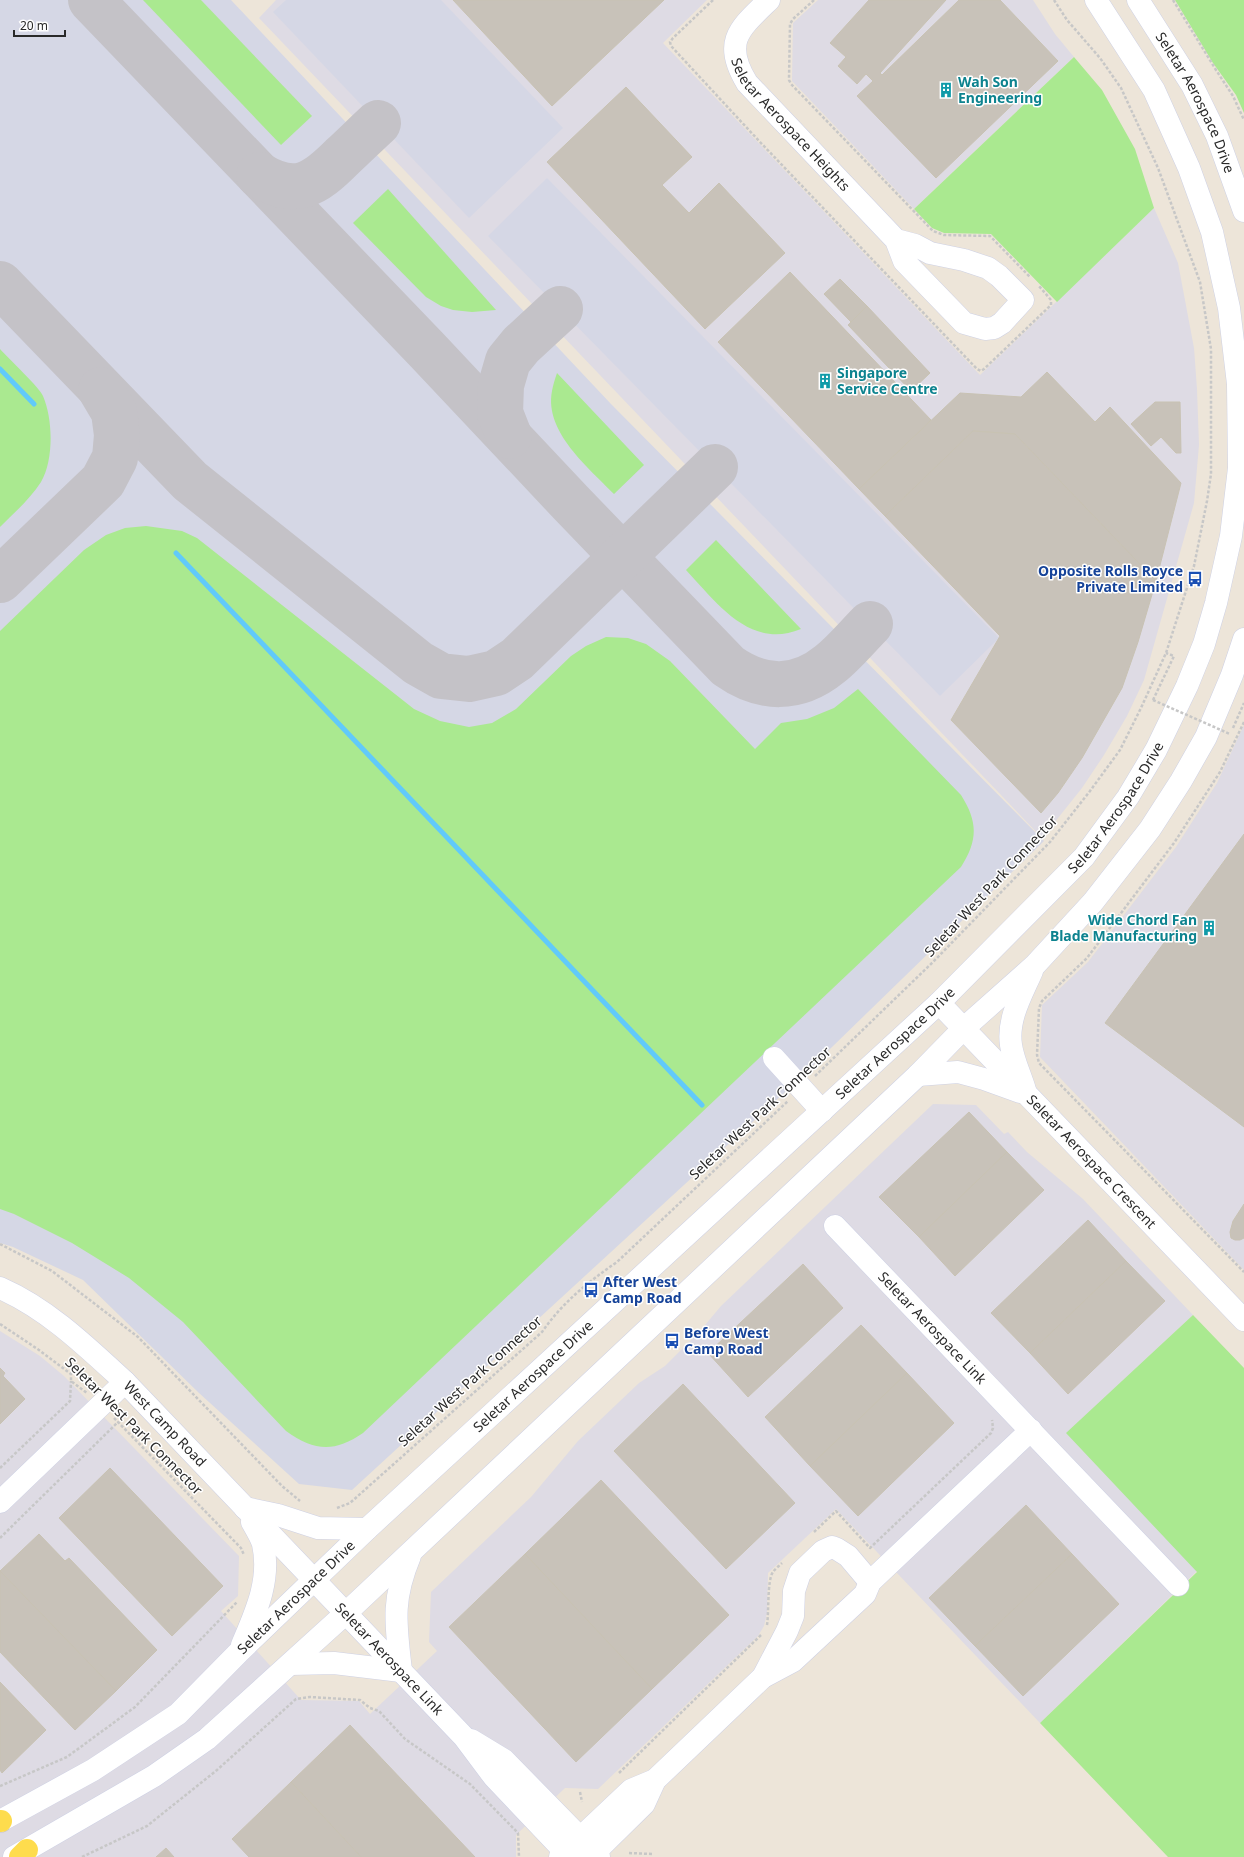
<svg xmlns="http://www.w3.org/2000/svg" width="1244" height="1857" viewBox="0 0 1244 1857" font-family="'Noto Sans',sans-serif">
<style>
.industrial{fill:#dedbe4}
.airport{fill:#d5d7e5}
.green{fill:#aae990}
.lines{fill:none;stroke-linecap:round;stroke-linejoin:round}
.stream{stroke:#61cafa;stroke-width:5}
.taxiway{stroke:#c4c2c7;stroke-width:46}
.building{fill:#c8c2b9;stroke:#c8c2b3}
.minor-casing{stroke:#ced1e4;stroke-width:23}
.major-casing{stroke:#c7c7c7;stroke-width:23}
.path{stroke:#c7c7c7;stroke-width:2.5;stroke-dasharray:3 2;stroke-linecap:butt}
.minor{stroke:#fff;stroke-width:22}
.major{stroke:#fedc4d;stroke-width:22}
.path-bridge{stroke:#c7c7c7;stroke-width:2.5;stroke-dasharray:3 2;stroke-linecap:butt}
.labels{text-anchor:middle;stroke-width:3;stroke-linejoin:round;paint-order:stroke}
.culture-label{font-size:14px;font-weight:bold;fill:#0d838f;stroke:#fff;text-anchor:start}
.street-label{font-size:14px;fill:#292929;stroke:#fff}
.transit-label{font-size:14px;font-weight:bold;fill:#164399;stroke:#fff;text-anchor:start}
</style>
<rect width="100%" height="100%" fill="#ede5d9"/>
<g class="industrial">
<polygon points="276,0 707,0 663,43 980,375 1154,208 1178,263 1194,348 1197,389 1199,445 1194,503 1144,680 1127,716 1104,755 1082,788 1042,838 259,18"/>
<polygon points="818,0 1033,0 1055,34 1074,57 914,209 792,81 793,23"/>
<polygon points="1244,725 1244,1270 1040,1057 1042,1005 1088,962 1176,847 1217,783"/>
<polygon points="933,1104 976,1105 1004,1134 1008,1132 1027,1152 1083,1199 1193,1315 1067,1433 1197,1571 1040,1723 836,1509 768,1573 767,1613 764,1626 758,1636 598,1789 565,1788 516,1835 516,1857 0,1857 0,1331 40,1356 64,1376 239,1556 238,1596 221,1611 301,1700 359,1701 370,1714 437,1651 429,1642 431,1592 531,1497 578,1441 639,1383 665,1366 700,1331 721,1306"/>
</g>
<g class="airport">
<polygon points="0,0 231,0 611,404 1044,841 796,1082 352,1490 299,1484 199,1393 83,1280 13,1247 0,1243"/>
<polygon points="286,0 441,0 563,128 469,218 273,12"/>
<polygon points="547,178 999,638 940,696 488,236"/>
</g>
<g class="green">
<polygon points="143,0 201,0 312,116 281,145"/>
<polygon points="1175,0 1244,0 1244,113 1236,95 1213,63"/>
<polygon points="1074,57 1102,90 1135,149 1154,208 1057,302 991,234 944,233 932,228 914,209"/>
<polygon points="388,189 496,310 472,312 453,310 441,306 426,297 353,223"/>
<path d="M0 349C8 358 40 388 43 396 53 419 54 460 41 482 30 499 14 513 0 527Z"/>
<path d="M557 373 644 465 614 494C589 468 544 432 552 391 553 385 555 379 557 373Z"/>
<path d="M146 526 182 531 197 538 414 709 440 721 469 727 492 723 516 709 571 656 586 646 606 637 628 638 646 644 670 661 755 749 781 723 807 719 834 708 858 689 961 795C978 822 978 840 961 867L363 1433C334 1453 314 1451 286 1431L183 1322 129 1278 72 1243 14 1214 0 1209V631L84 550 106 535 125 528Z"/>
<path d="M716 540 801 629C750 650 717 603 686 570Z"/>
<polygon points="1193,1315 1244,1368 1244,1857 1168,1857 1040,1723 1197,1572 1066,1433"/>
</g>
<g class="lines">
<g class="stream">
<polyline points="0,369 34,404"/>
<polyline points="176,553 702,1105"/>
</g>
<g class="taxiway">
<path d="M91 0 427 350 571 503 728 666C762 690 797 691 830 664 844 653 857 637 870 624"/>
<path d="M259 175C296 197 314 185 342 157 354 146 366 134 378 123"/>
<polyline points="0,284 190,481 418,663 441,676 469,679 496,673 517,659 715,467"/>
<polyline points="509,436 500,413 501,385 508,361 521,345 560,309"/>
<polyline points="0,580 103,481 115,458 117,435 114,412 101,390"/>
</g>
</g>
<g class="building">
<polygon points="453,0 664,0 552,106"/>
<polygon points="869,0 946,0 880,73 882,75 959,0 1000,0 1058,61 936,178 857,96 873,81 866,74 857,84 838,66 846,57 830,43"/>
<polygon points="626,87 692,157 662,185 689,213 719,183 785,253 705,329 547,162"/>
<polygon points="790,272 931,420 859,489 718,342"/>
<polygon points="840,279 867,306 851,322 824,294"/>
<polygon points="867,306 930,373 911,391 848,325"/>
<polygon points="1047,372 1095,422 1110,407 1181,483 1156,581 1015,434 973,431 885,516 859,489 960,393 1021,397"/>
<polygon points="1155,402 1180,402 1181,453 1176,453 1161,437 1151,446 1131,424"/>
<polygon points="973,431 1015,434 1156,581 1138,642 1122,688 1082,758 1058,793 1041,813 951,720 1000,636 885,516"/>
<polygon points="1244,834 1244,1127 1105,1023"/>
<polygon points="969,1112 1007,1152 919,1237 879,1197"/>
<polygon points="1007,1152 1044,1190 955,1276 919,1237"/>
<polygon points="1244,1204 1244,1238 1240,1240 1235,1240 1231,1238 1230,1232 1233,1221"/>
<polygon points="1088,1220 1126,1261 1030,1353 991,1313"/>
<polygon points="1126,1261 1165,1301 1068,1394 1030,1353"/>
<polygon points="803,1264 843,1308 748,1397 708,1353"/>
<polygon points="861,1325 907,1373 810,1466 765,1417"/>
<polygon points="0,1368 5,1373 3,1376 25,1399 0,1424"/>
<polygon points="907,1373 954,1423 858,1516 810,1466"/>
<polygon points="683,1384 795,1503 726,1569 614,1451"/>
<polygon points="110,1468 223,1586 172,1636 59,1518"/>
<polygon points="601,1480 729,1615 652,1689 525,1554"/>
<polygon points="1026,1505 1072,1554 975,1646 929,1598"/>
<polygon points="39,1534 65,1561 69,1558 157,1650 116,1691 0,1571"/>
<polygon points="525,1554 652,1689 576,1762 449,1627"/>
<polygon points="1072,1554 1119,1604 1023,1696 975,1646"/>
<polygon points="0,1571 116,1691 75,1730 0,1652"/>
<polygon points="0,1682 46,1730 2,1773 0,1770"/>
<polygon points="350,1725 475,1857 361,1857 291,1782"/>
<polygon points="291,1782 361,1857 249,1857 232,1839"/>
<polygon points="166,1848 174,1857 156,1857"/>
</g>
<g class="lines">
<defs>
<g id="minor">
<path id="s1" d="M769 0C739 29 722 42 747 83L896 240 904 261 964 323 985 329 994 328 1002 323 1023 300 999 276 988 268 964 260 930 253 915 245 896 240"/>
<path id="s2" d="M1138 0 1192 85 1217 136 1244 211"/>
<path id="s3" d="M939 1003 1244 1320"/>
<polyline points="774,1058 822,1111"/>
<polyline points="918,1075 958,1072 984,1079 1020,1092"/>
<path d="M1025 1090C1021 1076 1013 1060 1011 1045 1007 1019 1022 994 1032 971"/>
<path id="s4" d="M835 1226 1178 1585"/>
<path id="s5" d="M0 1288C48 1309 87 1347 125 1382L464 1737 494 1777 570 1857"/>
<polyline points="0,1502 125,1382"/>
<polyline points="245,1508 278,1515 318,1528 367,1529"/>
<path d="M242 1645C256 1612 271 1580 263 1544 261 1537 256 1529 252 1522"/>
<polyline points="290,1664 334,1663 401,1671"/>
<path d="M401 1671C396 1625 391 1601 410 1556"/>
<polyline points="763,1677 787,1631 793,1616 794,1591 800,1573 823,1551 832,1547 837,1549 848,1556 870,1582"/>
<polyline points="471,1740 504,1760 599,1857"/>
<path id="s6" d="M0 1821 93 1770 178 1714 240 1651 367 1529 939 1003 1084 857 1128 797 1156 750 1187 686 1204 644 1216 603 1231 536 1239 468 1238 384 1229 308 1212 232 1189 168 1154 90 1096 0"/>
<polyline points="14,1857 154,1776 207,1739 346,1613 918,1075 963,1029 1035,965 1093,902 1150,829 1181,781 1206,737 1232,675 1244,639"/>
<polyline points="560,1857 631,1790 655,1780 763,1677 793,1661 865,1594 870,1582 1031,1430"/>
<polyline points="590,1857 644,1804 655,1780"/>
</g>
<g id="major">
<polyline points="0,1821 1,1821"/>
<polyline points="20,1857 27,1850"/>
</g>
</defs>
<use href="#minor" class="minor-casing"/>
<use href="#major" class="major-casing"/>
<g class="path">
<polyline points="713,0 673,38 670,42 671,46 760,142 977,369 981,371 984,369 1051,305 1051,300 1039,286"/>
<polyline points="814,0 793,19 790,24 789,80 791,84 933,231 944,235 990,236 1030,277"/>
<polyline points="1173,0 1216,70 1233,96 1244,120"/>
<polyline points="1153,700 1174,656 1166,653"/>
<polyline points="1244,722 1220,772 1174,843 1087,958 1042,1001 1039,1008 1037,1055 1039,1063 1244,1272"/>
<polyline points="1233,728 1244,703"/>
<polyline points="815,1076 933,962 1050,842 1090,791 1120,750 1141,708 1166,653 1194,566 1207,501 1211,474 1211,349 1200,282 1158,168 1121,88 1100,58 1067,20 1054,0"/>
<polyline points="0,1244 52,1271 138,1337 282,1486 300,1501"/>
<polyline points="0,1324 39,1350 71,1374 71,1381 87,1393"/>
<polyline points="114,1418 241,1548 244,1555"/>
<polyline points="0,1468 70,1401 71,1381"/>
<path d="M337 1508 350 1503 542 1332C563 1302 588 1282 617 1262L788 1101"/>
<polyline points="814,1532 836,1511 870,1548 991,1433 993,1428 992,1420"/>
<polyline points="0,1538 118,1422"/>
<path d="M767 1625C769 1613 767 1580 773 1572 775 1569 779 1566 782 1563"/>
<polyline points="619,1773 761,1635"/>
<polyline points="0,1786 67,1757 135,1707 237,1602"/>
<polyline points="580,1792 582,1802"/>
<polyline points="629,1853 652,1854"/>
<polyline points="82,1857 147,1826 217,1770 296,1699 310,1697 360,1700 370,1708 379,1711 405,1739 470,1784 518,1833 519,1857"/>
</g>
<use href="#minor" class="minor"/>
<use href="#major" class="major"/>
<polyline class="path-bridge" points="1153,700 1230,734"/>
</g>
<defs>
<symbol id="building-bare" viewBox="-9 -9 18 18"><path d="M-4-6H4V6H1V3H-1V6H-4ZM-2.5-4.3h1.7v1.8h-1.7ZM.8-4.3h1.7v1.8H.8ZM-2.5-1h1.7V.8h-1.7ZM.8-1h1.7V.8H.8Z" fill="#0f9aa8" stroke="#fff" stroke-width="2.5" paint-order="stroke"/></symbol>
<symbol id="bus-bare" viewBox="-9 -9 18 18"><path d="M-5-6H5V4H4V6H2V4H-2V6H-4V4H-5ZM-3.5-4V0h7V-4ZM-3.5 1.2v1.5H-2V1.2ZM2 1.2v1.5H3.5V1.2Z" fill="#1a4fb4" stroke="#fff" stroke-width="2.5" paint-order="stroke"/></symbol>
</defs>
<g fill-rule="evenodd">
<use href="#building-bare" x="935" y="79" width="22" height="22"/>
<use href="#building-bare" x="814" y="370" width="22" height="22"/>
<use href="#bus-bare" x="1184" y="568" width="22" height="22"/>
<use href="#building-bare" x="1198" y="917" width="22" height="22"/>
<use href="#bus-bare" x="580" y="1279" width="22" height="22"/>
<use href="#bus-bare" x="661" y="1330" width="22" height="22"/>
</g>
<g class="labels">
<g class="culture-label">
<text x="958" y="87">Wah Son<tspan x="958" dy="16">Engineering</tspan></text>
<text x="837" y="378">Singapore<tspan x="837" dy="16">Service Centre</tspan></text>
<text x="1197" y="925" text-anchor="end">Wide Chord Fan<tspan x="1197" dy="16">Blade Manufacturing</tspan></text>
</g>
<g class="street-label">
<text dy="5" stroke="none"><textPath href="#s2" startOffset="118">Seletar Aerospace Drive</textPath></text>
<text dy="5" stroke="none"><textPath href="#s1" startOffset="157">Seletar Aerospace Heights</textPath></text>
<text dy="5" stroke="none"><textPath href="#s6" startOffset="1514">Seletar Aerospace Drive</textPath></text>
<text transform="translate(991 886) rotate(-47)" y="5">Seletar West Park Connector</text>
<text dy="5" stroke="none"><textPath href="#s6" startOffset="1190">Seletar Aerospace Drive</textPath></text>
<text transform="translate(760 1113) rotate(-43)" y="5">Seletar West Park Connector</text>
<text dy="5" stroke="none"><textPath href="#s3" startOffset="220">Seletar Aerospace Crescent</textPath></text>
<text dy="5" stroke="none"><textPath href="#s4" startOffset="141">Seletar Aerospace Link</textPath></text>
<text dy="5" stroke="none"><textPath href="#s6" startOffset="698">Seletar Aerospace Drive</textPath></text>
<text transform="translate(470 1381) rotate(-42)" y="5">Seletar West Park Connector</text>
<text dy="5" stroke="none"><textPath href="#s5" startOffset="215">West Camp Road</textPath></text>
<text transform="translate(134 1426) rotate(45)" y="5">Seletar West Park Connector</text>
<text dy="5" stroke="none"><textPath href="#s6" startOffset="374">Seletar Aerospace Drive</textPath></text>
<text dy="5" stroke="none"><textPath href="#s5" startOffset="540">Seletar Aerospace Link</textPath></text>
</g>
<g class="transit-label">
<text x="1183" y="576" text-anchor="end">Opposite Rolls Royce<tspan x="1183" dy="16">Private Limited</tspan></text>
<text x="603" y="1287">After West<tspan x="603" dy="16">Camp Road</tspan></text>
<text x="684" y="1338">Before West<tspan x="684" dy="16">Camp Road</tspan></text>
</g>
</g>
<path d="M14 30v6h51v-6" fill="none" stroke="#292929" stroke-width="2"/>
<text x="20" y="30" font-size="12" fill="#292929" stroke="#ffffff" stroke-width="3" paint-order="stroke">20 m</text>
</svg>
